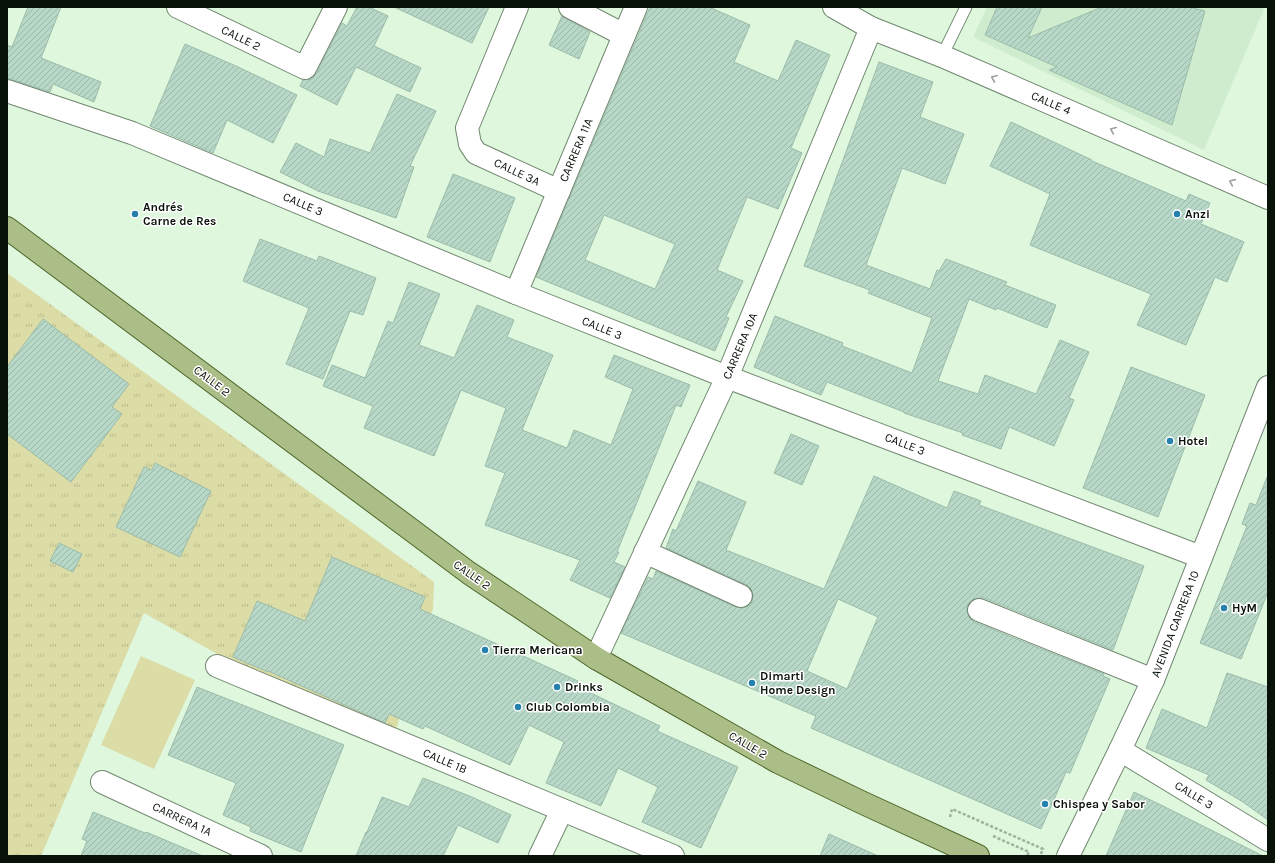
<svg xmlns="http://www.w3.org/2000/svg" width="1275" height="863" viewBox="0 0 1275 863" font-family="Karla,sans-serif">
<style>
.built{fill:#cfedce}
.grass{fill:url(#grass-tufts)}
.pitch{fill:#dcdca6}
.building{fill:url(#building-hatch);stroke:#9bbcaa;fill-rule:evenodd}
.lines{fill:none;stroke-linecap:round;stroke-linejoin:round}
.service-casing{stroke:#718770;stroke-width:13}
.minor-casing{stroke:#718770;stroke-width:24}
.tertiary-casing{stroke:#718770;stroke-width:24}
.primary-casing{stroke:#4f6628;stroke-width:24}
.path{stroke:#9db19c;stroke-width:2.5;stroke-dasharray:3 2;stroke-linecap:butt}
.service{stroke:#fff;stroke-width:11}
.minor{stroke:#fff;stroke-width:22}
.tertiary{stroke:#fff;stroke-width:22}
.primary{stroke:#acbe88;stroke-width:22}
.oneway{stroke:#9da09d}
.poi-dot{fill:#2580ae;stroke:#fff;stroke-width:1.5}
.labels{text-anchor:middle;stroke-width:3;stroke-linejoin:round;paint-order:stroke}
.street-label{font-size:12px;fill:#091209;stroke:#fff}
.poi-label{font-size:12px;font-weight:bold;fill:#091209;stroke:#fff;text-anchor:start}
</style>
<defs>
<pattern id="grass-tufts" width="24" height="20" patternUnits="userSpaceOnUse"><rect width="24" height="20" fill="#dcdca6"/><path d="M3 7l-1-3M5 7V3M7 7l1-3M15 17l-1-3M17 17v-4M19 17l1-3" fill="none" stroke="#bbbc8e"/></pattern>
<pattern id="building-hatch" width="6" height="6" patternUnits="userSpaceOnUse"><rect width="6" height="6" fill="#b7d8c7"/><path d="M-1 1l2-2M0 6l6-6M5 7l2-2" fill="none" stroke="#9cb8aa"/></pattern>
</defs>
<rect width="100%" height="100%" fill="#def7dd"/>
<polygon class="built" points="987,7 1260,7 1264,9 1204,150 973,37"/>
<polygon class="grass" points="7,273 434,582 433,609 414,659 396,731 221,656 144,613 41,856 7,856"/>
<polygon class="pitch" points="141,656 195,680 154,769 101,745"/>
<g class="building">
<polygon points="28,7 61,7 41,58 101,82 94,102 53,84 50,92 7,78 7,45 12,47"/>
<polygon points="357,7 369,7 388,16 374,46 421,68 410,92 356,67 337,105 300,86 303,80 312,79 316,74 342,23 347,26"/>
<polygon points="394,7 489,7 472,43"/>
<path d="M650 7H709L750 25 734 62 778 81 796 40 830 55 791 148 802 153 778 209 747 197 717 270 743 281 726 317 729 318 715 351 536 277ZM604 215 675 244 655 289 585 260Z"/>
<polygon points="997,7 1042,7 1028,38 1102,7 1189,7 1205,11 1172,125 1049,70 1057,67 985,35"/>
<polygon points="562,16 590,32 579,59 549,45"/>
<polygon points="185,44 236,66 297,95 273,143 227,120 213,153 150,126"/>
<polygon points="879,62 933,82 920,117 964,134 945,184 902,168 866,265 930,289 937,270 939,271 946,259 1007,282 1005,285 1056,305 1047,328 997,308 996,310 969,299 938,381 978,394 985,375 1036,394 1060,340 1089,352 1069,398 1074,400 1054,446 1009,427 1001,449 962,435 963,433 904,413 904,412 827,382 821,395 754,367 775,316 843,343 842,346 912,373 932,318 868,293 870,290 804,266"/>
<polygon points="397,94 436,111 410,166 414,167 396,218 318,191 280,172 296,143 324,157 330,139 370,153"/>
<polygon points="1011,122 1092,160 1092,161 1186,201 1189,194 1210,203 1201,224 1244,242 1227,282 1215,277 1186,345 1137,325 1151,294 1030,245 1050,194 990,166"/>
<polygon points="453,174 515,198 490,262 427,237"/>
<polygon points="260,239 317,261 319,256 376,278 363,315 350,311 323,379 286,364 309,308 243,281"/>
<polygon points="409,282 440,294 419,345 454,358 477,305 514,320 507,337 553,355 522,430 567,448 574,430 611,445 633,389 605,377 614,355 690,385 681,407 676,405 617,552 619,552 614,562 625,567 610,598 570,580 580,560 485,525 505,473 485,466 506,408 461,390 434,456 364,428 373,406 323,386 332,365 365,378 388,321 393,323"/>
<polygon points="43,319 129,384 112,407 122,414 71,482 7,434 7,367"/>
<polygon points="1131,367 1205,395 1158,517 1083,488"/>
<polygon points="791,434 819,446 802,485 774,473"/>
<polygon points="155,463 211,491 180,557 116,527 144,467 152,470"/>
<path d="M874 476 947 508 954 491 981 501 979 505 1144 566 1113 650 984 598H978L972 600 967 606V611L969 617 974 622 1104 674 1103 676 1110 679 1070 773 1066 772 1041 829 811 728 816 716 621 633 648 577 653 579 656 571 736 607 743 608 748 606 752 602 753 594 751 589 747 585 666 548 673 529 676 531 698 481 746 502 726 550 824 589ZM838 599 878 617 847 689 807 671Z"/>
<polygon points="1267,477 1268,592 1241,659 1200,643 1247,526 1242,524 1250,503 1256,505"/>
<polygon points="59,543 82,554 73,572 50,561"/>
<polygon points="332,557 425,597 420,609 578,681 576,686 660,726 657,731 738,767 701,848 642,822 658,787 618,768 601,806 546,783 564,742 529,725 510,765 425,726 423,729 389,714 385,723 268,671 268,672 233,657 257,601 305,621"/>
<polygon points="1227,673 1268,687 1268,820 1243,802 1206,780 1209,775 1146,748 1162,709 1207,728"/>
<polygon points="197,687 344,745 301,852 250,831 251,827 223,815 236,783 168,755"/>
<polygon points="423,778 472,797 511,815 498,843 458,825 443,856 356,856 366,832 367,832 382,797 409,807"/>
<polygon points="1134,792 1163,806 1263,856 1106,856"/>
<polygon points="93,812 145,833 146,832 203,856 81,856 87,841 82,839"/>
<polygon points="829,834 878,856 820,856"/>
</g>
<g class="lines">
<defs>
<polyline id="service" points="942,56 966,7"/>
<g id="minor">
<polyline points="178,7 305,68 336,7"/>
<polyline points="517,7 467,128 470,144 476,153 559,191"/>
<polyline points="570,7 624,35"/>
<polyline points="834,7 871,28 942,56 1268,198"/>
<polyline points="7,91 132,133 516,293 727,377 1201,557"/>
<polyline points="516,293 636,7"/>
<polyline points="645,552 741,596"/>
<polyline points="979,610 1153,680"/>
<polyline points="596,658 727,377 871,28"/>
<polyline points="217,666 673,856"/>
<polyline points="1120,750 1268,840"/>
<polyline points="102,782 261,856"/>
<polyline points="540,856 562,810"/>
</g>
<polyline id="tertiary" points="1068,856 1120,750 1153,680 1268,387"/>
<polyline id="primary" points="7,228 469,573 596,658 778,762 861,802 978,856"/>
</defs>
<use href="#service" class="service-casing"/>
<use href="#minor" class="minor-casing"/>
<use href="#tertiary" class="tertiary-casing"/>
<use href="#primary" class="primary-casing"/>
<g class="path">
<polyline points="950,817 952,809 1043,849 1040,856"/>
<polyline points="993,836 1029,852 1027,856"/>
</g>
<use href="#service" class="service"/>
<use href="#minor" class="minor"/>
<use href="#tertiary" class="tertiary"/>
<use href="#primary" class="primary"/>
</g>
<defs><path id="oneway-chevron" d="M-2-3.5L2.5 0L-2 3.5" fill="none" stroke-width="1.6" stroke-linecap="round" stroke-linejoin="round"/></defs>
<g class="oneway">
<use href="#oneway-chevron" transform="translate(994 78) rotate(-157)"/>
<use href="#oneway-chevron" transform="translate(1113 130) rotate(-157)"/>
<use href="#oneway-chevron" transform="translate(1232 182) rotate(-156)"/>
</g>
<g class="poi-dot">
<circle cx="135" cy="214" r="4"/>
<circle cx="1177" cy="214" r="4"/>
<circle cx="1170" cy="441" r="4"/>
<circle cx="1224" cy="608" r="4"/>
<circle cx="485" cy="650" r="4"/>
<circle cx="752" cy="683" r="4"/>
<circle cx="557" cy="687" r="4"/>
<circle cx="518" cy="707" r="4"/>
<circle cx="1045" cy="804" r="4"/>
</g>
<g class="labels">
<g class="street-label">
<text transform="translate(241 38) rotate(26)" y="4">CALLE 2</text>
<text transform="translate(1051 103) rotate(23)" y="4">CALLE 4</text>
<text transform="translate(576 150) rotate(-67)" y="4">CARRERA 11A</text>
<text transform="translate(517 172) rotate(25)" y="4">CALLE 3A</text>
<text transform="translate(303 204) rotate(23)" y="4">CALLE 3</text>
<text transform="translate(602 328) rotate(22)" y="4">CALLE 3</text>
<text transform="translate(740 346) rotate(-67)" y="4">CARRERA 10A</text>
<text transform="translate(212 381) rotate(37)" y="4">CALLE 2</text>
<text transform="translate(905 444) rotate(21)" y="4">CALLE 3</text>
<text transform="translate(472 575) rotate(35)" y="4">CALLE 2</text>
<text transform="translate(1175 624) rotate(-69)" y="4">AVENIDA CARRERA 10</text>
<text transform="translate(748 745) rotate(30)" y="4">CALLE 2</text>
<text transform="translate(445 761) rotate(23)" y="4">CALLE 1B</text>
<text transform="translate(1194 795) rotate(31)" y="4">CALLE 3</text>
<text transform="translate(182 819) rotate(25)" y="4">CARRERA 1A</text>
</g>
<g class="poi-label">
<text x="143" y="211">Andrés<tspan x="143" dy="14">Carne de Res</tspan></text>
<text x="1185" y="218">Anzi</text>
<text x="1178" y="445">Hotel</text>
<text x="1232" y="612">HyM</text>
<text x="493" y="654">Tierra Mericana</text>
<text x="760" y="680">Dimarti<tspan x="760" dy="14">Home Design</tspan></text>
<text x="565" y="691">Drinks</text>
<text x="526" y="711">Club Colombia</text>
<text x="1053" y="808">Chispea y Sabor</text>
</g>
</g>
<rect width="1275" height="863" fill="none" stroke="#091209" stroke-width="16"/>
</svg>
